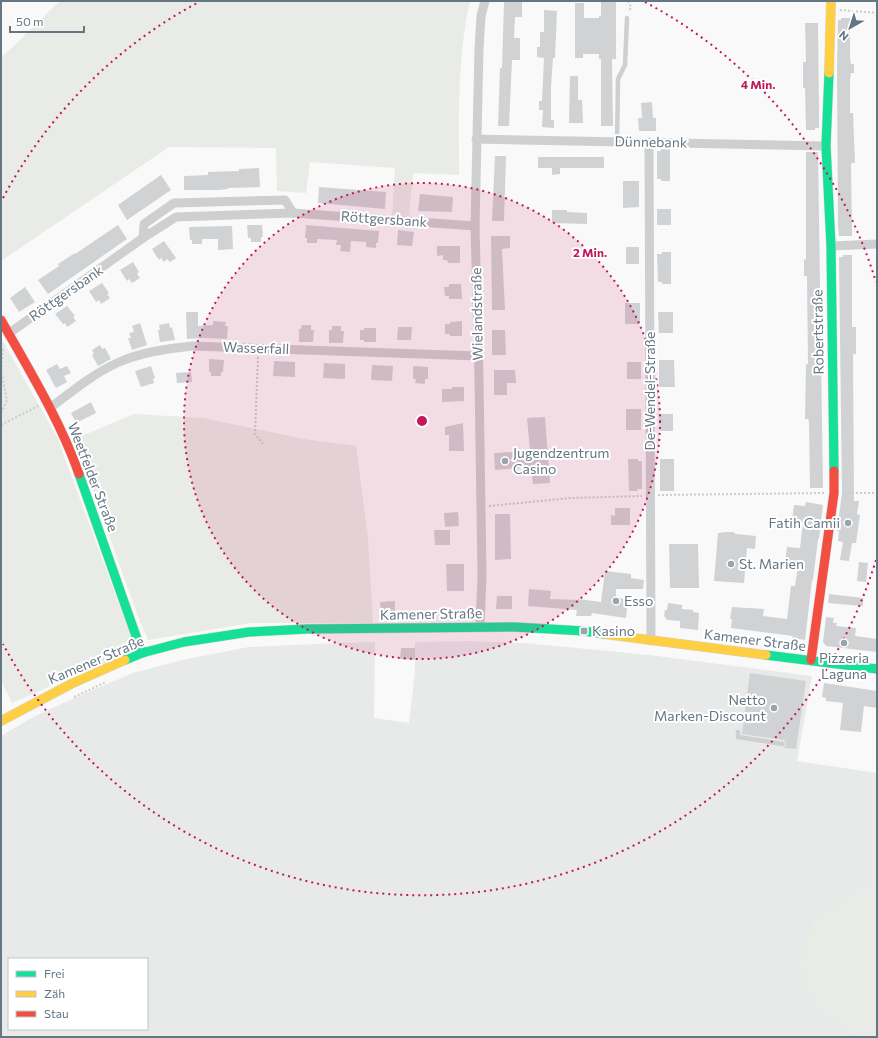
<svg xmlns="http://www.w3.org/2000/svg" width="878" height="1038" viewBox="0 0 878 1038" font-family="Commissioner,sans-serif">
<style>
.built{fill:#e8e9e9;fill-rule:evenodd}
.green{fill:#e8ebe6}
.building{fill:#d0d2d3}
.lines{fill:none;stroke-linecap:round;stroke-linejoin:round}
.fast-casing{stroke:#d5d6d7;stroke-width:10}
.slow-casing{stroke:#d5d6d7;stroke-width:10}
.jam-casing{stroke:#d5d6d7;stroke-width:10}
.path{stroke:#cbcccd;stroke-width:2;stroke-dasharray:2 2;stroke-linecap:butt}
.lane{stroke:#cecfd0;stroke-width:4.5}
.street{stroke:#cecfd0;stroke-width:9}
.fast{stroke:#16e098;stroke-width:9}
.slow{stroke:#ffcf43;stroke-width:9}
.jam{stroke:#f24e42;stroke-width:9}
.ring{fill:none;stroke:#c2185b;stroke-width:2;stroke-dasharray:2 4}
.poi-dot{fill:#99a4ac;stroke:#fff;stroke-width:1.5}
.labels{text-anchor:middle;stroke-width:4;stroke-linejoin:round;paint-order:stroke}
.street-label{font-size:14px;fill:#657683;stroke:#fff}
.poi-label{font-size:14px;fill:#657683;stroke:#fff;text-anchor:start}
.centre{fill:#c2185b;stroke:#fff;stroke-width:2}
.ring-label{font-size:12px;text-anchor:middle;font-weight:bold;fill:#c2185b;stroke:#fff;stroke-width:4;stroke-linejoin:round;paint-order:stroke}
</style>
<rect width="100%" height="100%" fill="#f9f9f9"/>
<path class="built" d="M470 641 525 643 649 655 812 676 797 761 877 773V881L812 923 811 998 857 1037H1V736L35 716 81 695 133 673 182 660 249 647 339 643 375 642 374 718 409 723 415 672V642ZM9 959H147V1029H9Z"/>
<g class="green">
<path d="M60 1H470C457 58 459 117 459 175L413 173 409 216 392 215 395 168 310 162 306 193 277 191 276 148 169 147 1 261V58Z"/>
<polygon points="1,338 57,437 137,653 73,676 12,703 1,680"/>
<polygon points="134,414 203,418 304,439 356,446 368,537 373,623 251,623 148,640 137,614 75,439"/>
<polygon points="877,881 877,1037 857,1037 811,998 800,963 812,923"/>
</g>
<g class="building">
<polygon points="504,2 522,2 522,17 515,17 514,38 520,38 520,60 512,60 509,126 498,126 500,68 502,68"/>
<polygon points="601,2 616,2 616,59 612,59 613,126 601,126 601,59 599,59 599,54 583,54 583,58 575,58 575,3 584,3 584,18 599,18 599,16 601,16"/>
<polygon points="544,10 557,11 555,58 553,58 551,87 551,120 554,120 554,128 542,127 543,110 539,110 539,101 542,101 544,58 537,57 537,47 540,47 540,32 544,32"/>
<polygon points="841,18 850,18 850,57 851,64 854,64 854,73 851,73 850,80 850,113 853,113 855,163 851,163 852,236 839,236 838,227 837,70 838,20 841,20"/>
<polygon points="805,23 818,23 819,111 819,128 815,128 815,130 806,130 805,88 803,88 803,62 806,62"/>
<polygon points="570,76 578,76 578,100 582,100 583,123 569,123"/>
<polygon points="652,102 653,118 656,118 656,131 639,131 638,118 642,118 641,103"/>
<polygon points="661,149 670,149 670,181 661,181 661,179 657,179 657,151 661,151"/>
<polygon points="806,152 818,152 823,488 810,488 809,422 808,419 805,419 806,364 808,364 807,279 807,276 804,276 804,259 806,260"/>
<polygon points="495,156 506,156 504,221 492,221"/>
<polygon points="538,157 604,157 604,168 560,168 560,174 552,175 552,168 538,168"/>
<polygon points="259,168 260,187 228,188 228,189 219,190 184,190 184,176 208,175 208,172 239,171 239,169"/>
<polygon points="161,175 171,190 127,220 118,205"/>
<polygon points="623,181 639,181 639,207 623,208"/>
<polygon points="319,187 386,192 385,209 318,203"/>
<polygon points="420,194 453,197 452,212 418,211"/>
<rect x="657" y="209" width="14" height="16"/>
<polygon points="552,210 567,210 567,212 587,213 587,224 552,223"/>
<polygon points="118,225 127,239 48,294 38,280 59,266 58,264 75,253 75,254"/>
<polygon points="247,225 262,225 263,237 261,237 261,242 251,242 251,238 248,238"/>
<polygon points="306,225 379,231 378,243 376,243 376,248 366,247 366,242 351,241 350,252 340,251 341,245 336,245 337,240 317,239 317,243 307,243 307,238 305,238"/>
<polygon points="232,226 233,249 218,250 218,239 202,239 202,244 192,244 192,240 190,240 189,227"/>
<polygon points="398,230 414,232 412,246 397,245"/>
<polygon points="491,236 510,236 510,248 502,249 505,310 492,310"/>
<polygon points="164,241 176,258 170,262 167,259 164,262 161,258 159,260 152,249"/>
<polygon points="437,246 460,246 460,263 448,263 447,260 443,260 443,255 437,256"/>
<rect x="626" y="247" width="13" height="17"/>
<polygon points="662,252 671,252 671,284 662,284 662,282 658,282 657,254 662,254"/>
<polygon points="843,255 852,255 852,327 856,327 856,354 853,354 854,501 859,501 857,514 860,515 856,543 852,543 849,561 840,560 843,542 838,541 839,531 837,531 842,493 839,257 843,257"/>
<polygon points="133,262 139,272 137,274 140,278 132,283 129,279 127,281 120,270"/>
<polygon points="102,283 109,293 107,294 110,298 101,304 99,300 96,302 89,291"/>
<polygon points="449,284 461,284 462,299 449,299 449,296 445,296 444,287 449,287"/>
<polygon points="25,287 35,302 19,312 10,298"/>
<rect x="625" y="303" width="15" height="21"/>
<polygon points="67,306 75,316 73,317 76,321 67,327 65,323 63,324 55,314"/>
<polygon points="186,312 198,312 198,326 213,325 213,321 226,322 225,326 228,326 227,339 203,338 187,339"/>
<polygon points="658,312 673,312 673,333 659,333"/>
<polygon points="462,321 462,336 450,336 450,334 445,334 445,324 450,324 450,322"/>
<polygon points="140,323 147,345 132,350 128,338 131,338 129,333 134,332 132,326"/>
<polygon points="169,323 170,328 172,327 175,340 160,342 158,330 160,330 159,325"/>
<polygon points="302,325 311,325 311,330 314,330 313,342 299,342 299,329 301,329"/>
<polygon points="332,326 341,326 341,331 344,331 343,343 329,343 329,330 332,330"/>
<polygon points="398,327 412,327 411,340 397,340"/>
<polygon points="364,328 376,328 376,342 364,342 364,340 360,340 360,330 364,330"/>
<polygon points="492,330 505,330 506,355 492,355"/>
<polygon points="100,345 102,349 105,348 111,359 98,366 92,355 94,354 92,350"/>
<polygon points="209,359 224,360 223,372 221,372 221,376 211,376 211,372 209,372"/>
<polygon points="659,360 674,360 675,387 659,387"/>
<polygon points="274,361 295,362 295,377 273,376"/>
<rect x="627" y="362" width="14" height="17"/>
<polygon points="324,363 345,364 345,379 323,378"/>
<polygon points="57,364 60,369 67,366 71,373 64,376 67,382 56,388 46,370"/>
<polygon points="372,365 393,366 392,381 371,380"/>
<polygon points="151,366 155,378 153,379 154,383 141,387 135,371"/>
<polygon points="413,366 428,367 428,379 425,379 425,384 415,383 416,379 413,379"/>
<polygon points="494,370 515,370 516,383 507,383 507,395 494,395"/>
<polygon points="191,372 192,382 177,383 176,373"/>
<polygon points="452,387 464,387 464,401 442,402 442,389 452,389"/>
<polygon points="91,402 96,413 76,423 71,413"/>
<rect x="626" y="409" width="15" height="21"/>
<polygon points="659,414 673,414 673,431 660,431"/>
<polygon points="545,417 550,483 533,484 531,467 495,470 494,453 530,451 527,418"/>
<polygon points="463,423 464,451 449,451 449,435 445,435 445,427"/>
<polygon points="628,459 638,459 638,461 642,461 642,489 637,489 638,491 629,491"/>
<rect x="660" y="459" width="14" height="32"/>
<polygon points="806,502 823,505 819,539 818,539 813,580 812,580 805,640 792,638 793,636 731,628 732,619 730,619 732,607 764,609 763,616 787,619 791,586 795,586 798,566 785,564 787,547 800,548 803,522 792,521 794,505 805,506"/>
<polygon points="615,508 630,508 630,525 611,525 611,515 615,516"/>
<polygon points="458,512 459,526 445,527 444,513"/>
<polygon points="495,514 510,514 511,559 495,560"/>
<polygon points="434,530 450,530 450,545 435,545"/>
<polygon points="726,532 733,532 736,534 756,536 755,549 747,548 744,583 714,581 718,533"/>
<polygon points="669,544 698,544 699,588 670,588"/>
<polygon points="859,562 868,563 866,582 857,581"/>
<polygon points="446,564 464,564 464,591 447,591"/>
<polygon points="605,571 631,574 631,578 644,580 643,589 616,589 616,598 628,599 626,618 592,613 591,616 576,616 577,610 528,606 529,589 551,591 550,599 578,600 578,599 601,602"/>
<polygon points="829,594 863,598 863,606 828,603"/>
<polygon points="497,596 512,596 512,609 496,609"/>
<polygon points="395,601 395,613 381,613 380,602"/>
<polygon points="668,603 682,605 682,609 693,610 693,612 699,613 698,630 680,628 680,621 667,620 664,616 665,610 667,610"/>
<polygon points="826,617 834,618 833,623 837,623 836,626 856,628 855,636 877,639 877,652 826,646 823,642"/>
<polygon points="401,648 415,648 415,660 400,659"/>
<polygon points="750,673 806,681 796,749 784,748 787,744 784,740 742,734"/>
<polygon points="824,683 877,691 877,708 864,706 861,732 840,730 843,703 826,701 826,698 822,697"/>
</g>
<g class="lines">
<defs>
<g id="fast">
<polyline points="829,73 826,146 831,246 834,471"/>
<polyline points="79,474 142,653"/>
<polyline points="766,655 877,669"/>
<polyline points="125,660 142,653 184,642 249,632 307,629 515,627 584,631 604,634"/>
</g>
<g id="slow">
<polyline points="829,73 831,1"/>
<polyline points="604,634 766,655"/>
<polyline points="1,721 71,684 125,660"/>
</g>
<g id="jam">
<path d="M1 320C29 370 60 420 79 474"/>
<polyline points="811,660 834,493 834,471"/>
</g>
</defs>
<use href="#fast" class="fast-casing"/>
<use href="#slow" class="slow-casing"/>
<use href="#jam" class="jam-casing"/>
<g class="path">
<polyline points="628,1 631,7 629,12"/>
<polyline points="840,10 877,13"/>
<polyline points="258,357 255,434 263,444"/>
<polyline points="1,413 7,400 1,371 3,348"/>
<polyline points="1,425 38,406"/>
<polyline points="844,493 877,493"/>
<polyline points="658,495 824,493"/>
<polyline points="489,506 571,498 642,496"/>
<polyline points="74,697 106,682"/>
</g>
<g class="lane">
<polyline points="617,142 618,79 625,65 627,18"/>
<polyline points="738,732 738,737 783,744"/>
</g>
<g class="street">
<polyline points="476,139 826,146"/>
<polyline points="649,142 651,641"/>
<polyline points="143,238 144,224 174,203 285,200 293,213"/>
<polyline points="831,246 877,244"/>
<polyline points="8,334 143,238 176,217 293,213 475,226"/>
<path d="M50 408C71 392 93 374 117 363 141 352 166 349 192 346L478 356"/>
<polyline points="480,627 482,575 479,379 475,226 479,49 481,16 485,1"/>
</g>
<use href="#fast" class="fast"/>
<use href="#slow" class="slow"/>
<use href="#jam" class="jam"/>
</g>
<circle cx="422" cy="421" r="238" fill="#c2185b" fill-opacity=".12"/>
<g class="ring">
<circle cx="422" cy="421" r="238"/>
<path d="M876 560A475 475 0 0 1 3 644M3 198A475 475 0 0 1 199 2M645 2A475 475 0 0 1 876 282"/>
</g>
<g class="poi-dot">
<circle cx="505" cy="461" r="4"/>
<circle cx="848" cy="523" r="4"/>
<circle cx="731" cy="564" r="4"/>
<circle cx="616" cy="601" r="4"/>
<rect x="580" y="627" width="8" height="8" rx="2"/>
<circle cx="844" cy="643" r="4"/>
<circle cx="774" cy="708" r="4"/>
</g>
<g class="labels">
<g class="street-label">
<text transform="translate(651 142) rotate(1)" y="5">Dünnebank</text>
<text transform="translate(384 219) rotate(4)" y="5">Röttgersbank</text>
<text transform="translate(66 293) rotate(-35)" y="5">Röttgersbank</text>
<text transform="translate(477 314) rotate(-91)" y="5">Wielandstraße</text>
<text transform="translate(818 332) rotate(-91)" y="5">Robertstraße</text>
<text transform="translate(256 348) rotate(2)" y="5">Wasserfall</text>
<text transform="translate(650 391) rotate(-90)" y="5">De-Wendel-Straße</text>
<text transform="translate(93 477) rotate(69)" y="5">Weetfelder Straße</text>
<text transform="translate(431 614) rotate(-1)" y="5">Kamener Straße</text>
<text transform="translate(755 640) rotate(7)" y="5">Kamener Straße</text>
<text transform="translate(96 660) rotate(-23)" y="5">Kamener Straße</text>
</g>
<g class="poi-label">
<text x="513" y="458">Jugendzentrum<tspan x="513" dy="16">Casino</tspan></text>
<text x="840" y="528" text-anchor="end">Fatih Camii</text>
<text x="739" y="569">St. Marien</text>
<text x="624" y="606">Esso</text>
<text x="592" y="636">Kasino</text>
<text x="844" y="663" text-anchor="middle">Pizzeria<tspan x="844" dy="16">Laguna</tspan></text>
<text x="766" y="705" text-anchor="end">Netto<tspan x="766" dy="16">Marken-Discount</tspan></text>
</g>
</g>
<circle cx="422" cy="421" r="6" class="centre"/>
<g class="ring-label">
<text x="758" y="89">4 Min.</text>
<text x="590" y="257">2 Min.</text>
</g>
<rect width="878" height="1038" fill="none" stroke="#657683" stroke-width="4"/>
<rect x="8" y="958" width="140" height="72" fill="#ffffff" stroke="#c1c8cd"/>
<rect x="16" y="971" width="20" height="6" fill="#16e098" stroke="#c1c8cd"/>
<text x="44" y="978" font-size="12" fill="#657683">Frei</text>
<rect x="16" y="991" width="20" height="6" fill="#ffcf43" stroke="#c1c8cd"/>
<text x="44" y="998" font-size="12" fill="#657683">Zäh</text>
<rect x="16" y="1011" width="20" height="6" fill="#f24e42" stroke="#c1c8cd"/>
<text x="44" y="1018" font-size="12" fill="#657683">Stau</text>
<g transform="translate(850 28) rotate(219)" stroke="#ffffff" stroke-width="3" paint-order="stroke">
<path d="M0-3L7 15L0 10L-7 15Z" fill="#657683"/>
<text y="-6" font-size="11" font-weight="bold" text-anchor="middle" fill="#657683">N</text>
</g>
<path d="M10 26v6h74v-6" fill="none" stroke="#657683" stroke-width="2"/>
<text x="16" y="26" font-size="12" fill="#657683" stroke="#ffffff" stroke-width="3" paint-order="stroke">50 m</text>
</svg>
